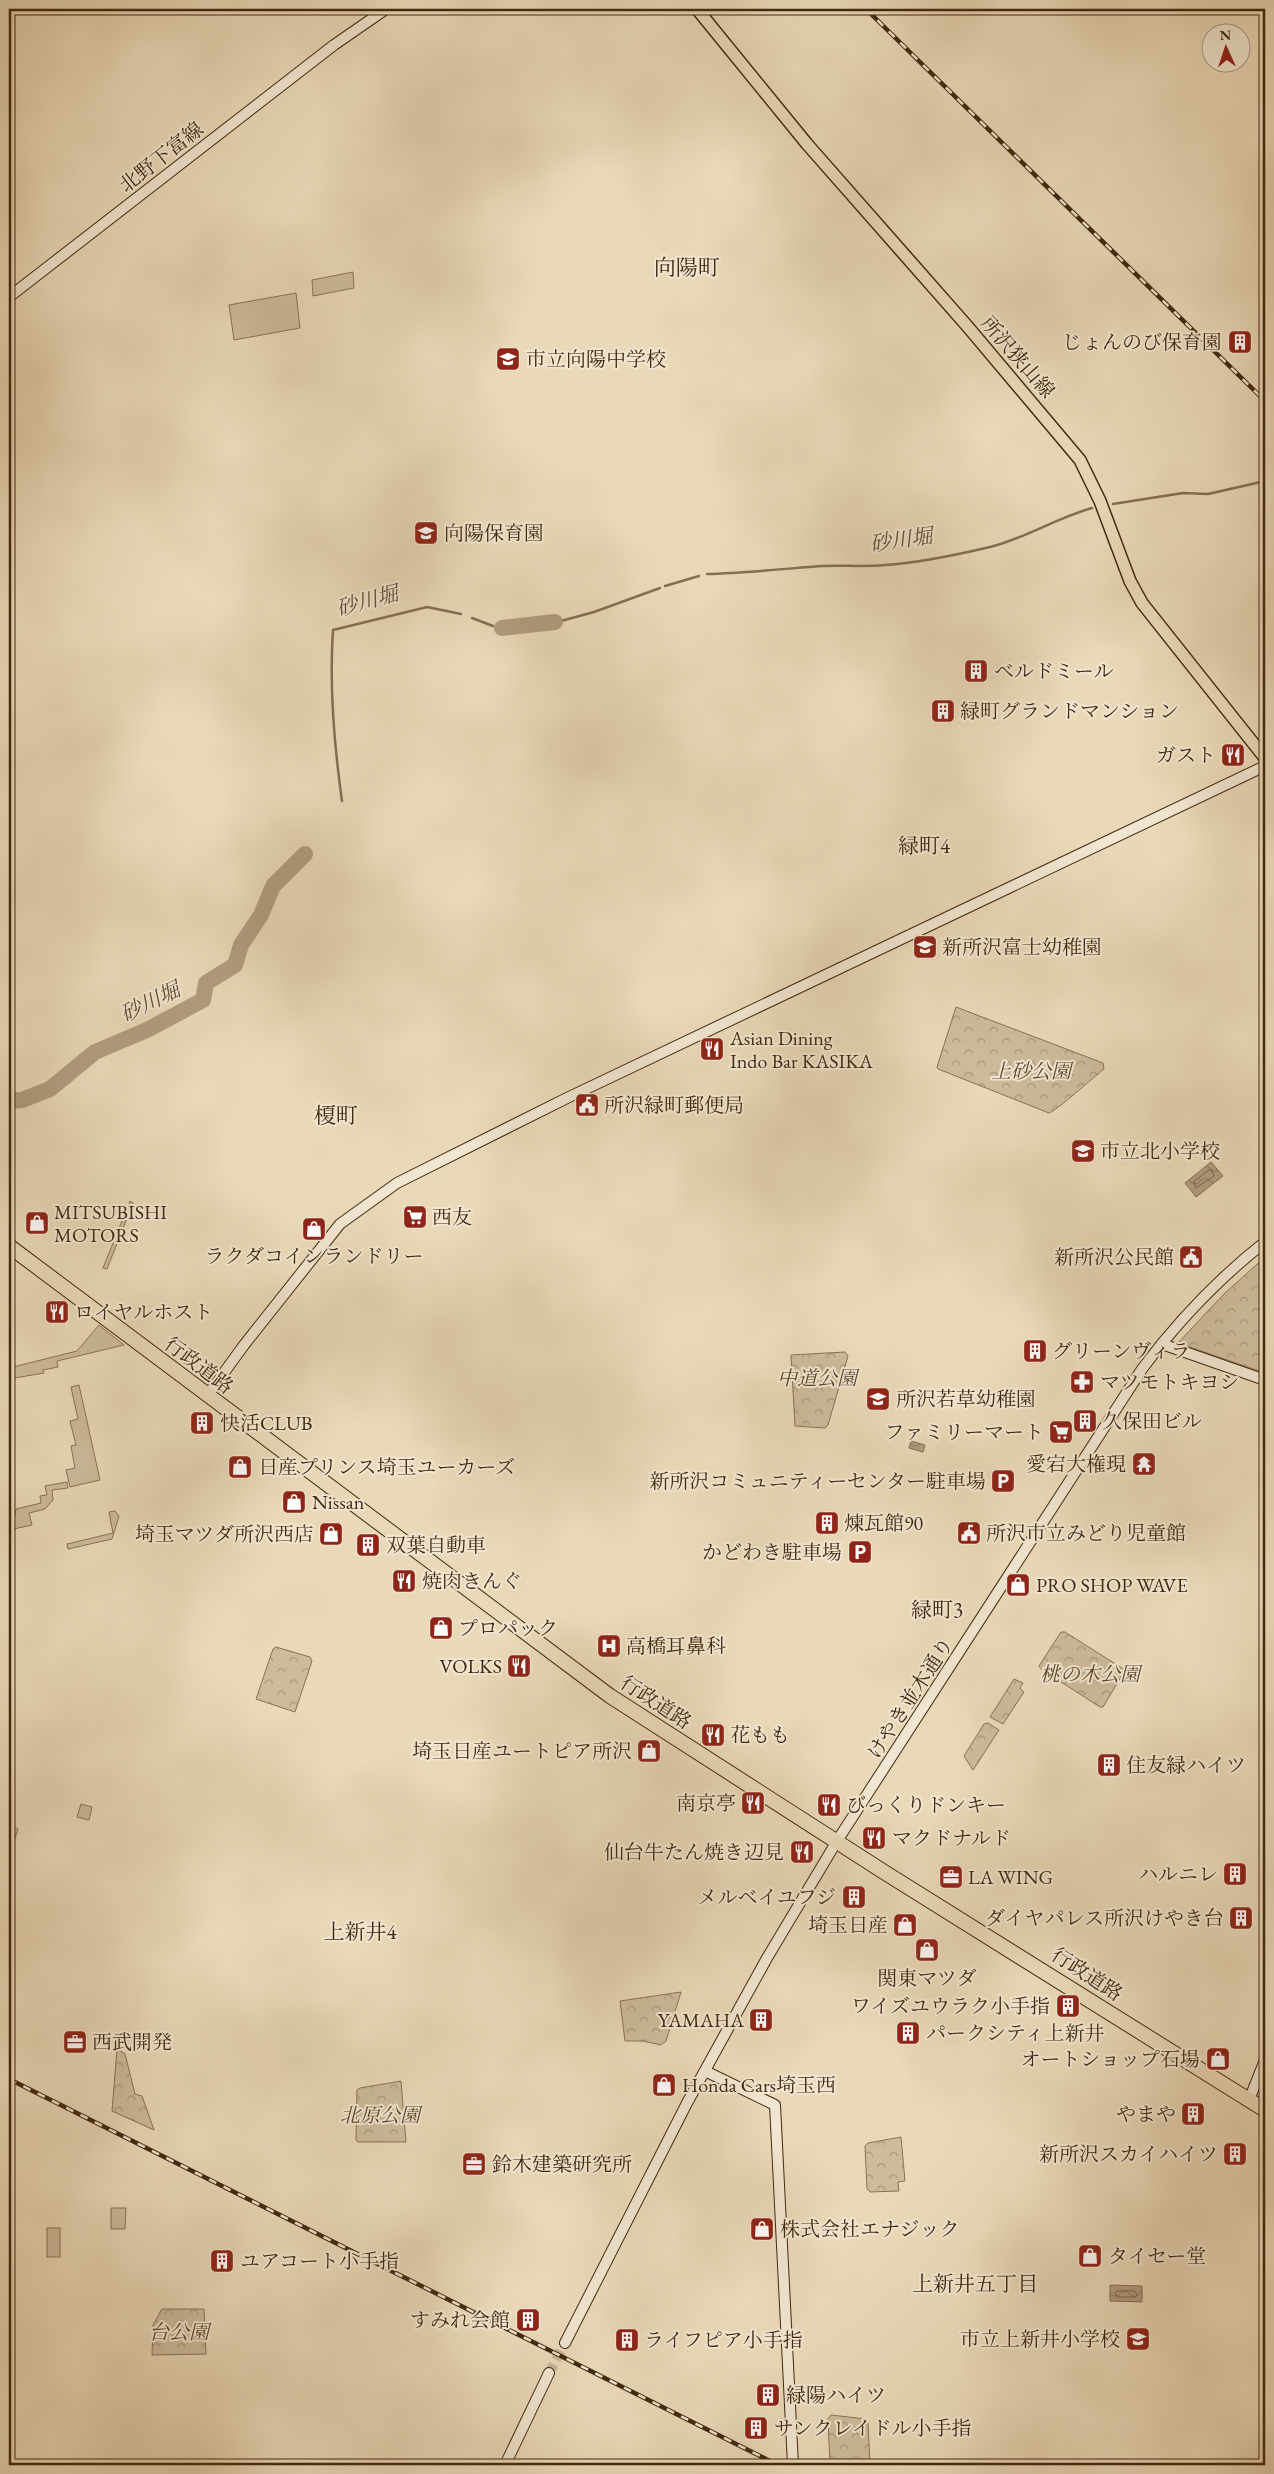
<svg xmlns="http://www.w3.org/2000/svg" width="1274" height="2474" viewBox="0 0 1274 2474" font-family="'EB Garamond','Noto Serif JP',serif">
<style>
.green{fill:#cdbb9b;stroke:#877255}
.forest{fill:url(#forest-firs);stroke:#877255}
.park{fill:url(#park-crowns);stroke:#877255}
.water{fill:url(#water-waves);stroke:#846f52}
.lines{fill:none;stroke-linecap:round;stroke-linejoin:round}
.shore{stroke:#796347;stroke-width:1}
.stream{stroke:#846f52;stroke-width:2.5}
.river{stroke:#b19d7f;stroke-width:16}
.secondary-tunnel{stroke:#c8b696;stroke-width:10;stroke-dasharray:10 5;stroke-linecap:butt}
.secondary-casing{stroke:#41290f;stroke-width:12}
.primary-casing{stroke:#41290f;stroke-width:14}
.highway-casing{stroke:#41290f;stroke-width:16}
.secondary{stroke:#f1e6d1;stroke-width:10}
.primary{stroke:#ead9b8;stroke-width:11}
.highway{stroke:#ead9b8;stroke-width:14}
.rail-casing{stroke:#41290f;stroke-width:4.5}
.rail{stroke:#f1e6d1;stroke-width:2.5;stroke-dasharray:8;stroke-linecap:butt}
.labels{text-anchor:middle;stroke-width:4;stroke-linejoin:round;paint-order:stroke}
.street-label{font-size:20px;fill:#41290f;stroke:#f1e6d1}
.poi-label{font-size:20px;fill:#41290f;stroke:#f1e6d1;text-anchor:start}
.park-label{font-size:20px;font-style:italic;fill:#5d462b;stroke:#f1e6d1}
.water-label{font-size:21px;font-style:italic;fill:#634c31;stroke:#f1e6d1}
.neighbourhood-label{font-size:21px;fill:#41290f;stroke:#f1e6d1}
.quarter-label{font-size:22px;fill:#41290f;stroke:#f1e6d1}
</style>
<defs>
<pattern id="forest-firs" width="22" height="20" patternUnits="userSpaceOnUse" patternTransform="scale(1.25)"><rect width="22" height="20" fill="#cdbb9b"/><path d="M5 1l3.5 6h-7zM16 11l3.5 6h-7z" fill="#a8987d"/></pattern>
<pattern id="park-crowns" width="20" height="18" patternUnits="userSpaceOnUse" patternTransform="scale(1.25)"><rect width="20" height="18" fill="#cdbb9b"/><path d="M2 6a3 3 0 1 1 6 0M12 15a3 3 0 1 1 6 0" fill="none" stroke="#a8987d"/></pattern>
<pattern id="water-waves" width="16" height="10" patternUnits="userSpaceOnUse" patternTransform="scale(1.25)"><rect width="16" height="10" fill="#b19d7f"/><path d="M0 5q4-4 8 0t8 0" fill="none" stroke="#928066"/></pattern>
</defs>
<rect width="100%" height="100%" fill="#ead9b8"/>
<filter id="stains"><feTurbulence type="fractalNoise" baseFrequency=".004" numOctaves="4"/><feColorMatrix values="0 0 0 0 .2 0 0 0 0 .09 0 0 0 0 .02 0 0 0 .5 -.17"/></filter>
<radialGradient id="worn" r=".72"><stop offset=".6" stop-color="#630" stop-opacity="0"/><stop offset="1" stop-color="#630" stop-opacity=".3"/></radialGradient>
<g class="green">
<polygon points="353,272 354,288 313,296 312,280"/>
<polygon points="296,293 300,328 234,340 229,305"/>
<polygon points="99,1325 124,1345 57,1361 58,1367 43,1370 44,1373 9,1379 9,1368 77,1351"/>
<polygon points="79,1385 100,1480 70,1487 66,1470 75,1468 71,1446 76,1445 70,1421 78,1419 71,1387"/>
<polygon points="67,1482 68,1488 52,1490 53,1500 45,1509 29,1513 32,1525 9,1530 9,1516 15,1515 16,1509 41,1503 40,1496 47,1495 45,1486"/>
<polygon points="115,1511 119,1516 112,1539 68,1549 67,1544 113,1533 109,1512"/>
<polygon points="81,1804 92,1807 89,1820 77,1817"/>
<polygon points="111,2208 126,2208 125,2229 111,2229"/>
<rect x="47" y="2228" width="13" height="29"/>
</g>
<polygon class="forest" points="130,1201 133,1203 107,1269 103,1268"/>
<g class="park">
<path d="M956 1007 1103 1063 1104 1069C1095 1076 1055 1112 1049 1113L938 1069 937 1067Z"/>
<polygon points="1265,1257 1265,1373 1178,1343 1224,1294"/>
<polygon points="845,1352 848,1356 828,1425 825,1428 795,1426 791,1355"/>
<polygon points="9,1604 14,1625 9,1637"/>
<polygon points="1061,1632 1065,1632 1125,1670 1103,1707 1100,1707 1041,1669 1039,1666"/>
<polygon points="276,1647 310,1657 312,1661 295,1712 256,1699 273,1649"/>
<polygon points="1014,1679 1023,1683 1020,1688 1024,1692 1003,1724 990,1717"/>
<polygon points="988,1723 999,1730 973,1770 964,1756 984,1724"/>
<polygon points="9,1825 18,1829 9,1857"/>
<polygon points="681,1992 666,2041 661,2045 643,2041 625,2041 620,2001"/>
<polygon points="117,2049 125,2054 135,2094 142,2096 154,2130 112,2111"/>
<polygon points="401,2081 406,2142 358,2142 356,2140 357,2090 360,2088"/>
<polygon points="901,2137 905,2181 898,2182 899,2191 870,2192 867,2189 865,2146 868,2143"/>
<polygon points="162,2309 204,2309 206,2354 152,2355 153,2325"/>
<polygon points="831,2415 866,2419 868,2422 870,2465 830,2465 828,2419"/>
</g>
<g class="water">
<polygon points="1211,1162 1223,1176 1196,1197 1185,1183"/>
<polygon points="911,1441 925,1445 923,1452 909,1448"/>
<polygon points="1110,2285 1142,2286 1142,2302 1110,2301"/>
</g>
<g class="lines">
<g class="shore">
<polygon points="1209,1170 1212,1170 1214,1176 1196,1188 1194,1182"/>
<polygon points="1118,2291 1135,2291 1137,2295 1135,2297 1117,2297 1115,2293"/>
</g>
<g class="stream">
<polyline points="1113,504 1183,493 1208,494 1265,481"/>
<path d="M707 574C745 573 783 569 821 566 842 565 864 567 885 565 920 563 956 555 990 547 1026 538 1056 518 1092 508"/>
<polyline points="665,586 699,576"/>
<polyline points="472,618 493,626"/>
<polyline points="561,621 594,612 660,588"/>
<path d="M342 801C334 744 329 687 333 630L427 607 461 614"/>
</g>
<g class="river">
<polyline points="502,628 555,622"/>
<polyline points="9,1101 22,1100 50,1089 95,1052 147,1030 203,1000 206,983 235,965 241,945 261,915 273,886 305,854"/>
</g>
<polyline class="secondary-tunnel" points="549,2373 565,2343"/>
<defs>
<g id="secondary">
<polyline points="9,297 334,45 386,9"/>
<polyline points="1162,1344 1265,1380"/>
<polyline points="207,1396 244,1345 340,1224 397,1183 567,1098 1265,766"/>
<polyline points="705,2071 775,2105 793,2465"/>
<polyline points="1249,2100 1265,2060"/>
<path d="M565 2343 687 2103 767 1958 837 1841 1142 1369C1178 1321 1218 1279 1265 1242"/>
<polyline points="505,2465 549,2373"/>
</g>
<polyline id="primary" points="697,9 807,144 968,327 1080,460 1100,501 1130,581 1142,603 1265,758"/>
<polyline id="highway" points="9,1246 610,1696 884,1872 1265,2110"/>
</defs>
<use href="#secondary" class="secondary-casing"/>
<use href="#primary" class="primary-casing"/>
<use href="#highway" class="highway-casing"/>
<use href="#secondary" class="secondary"/>
<use href="#primary" class="primary"/>
<use href="#highway" class="highway"/>
<defs>
<g id="rail">
<polyline points="866,9 1265,401"/>
<polyline points="9,2079 778,2465"/>
</g>
</defs>
<use href="#rail" class="rail-casing"/>
<use href="#rail" class="rail"/>
</g>
<defs>
<symbol id="building-square" viewBox="-11 -11 22 22"><rect x="-9" y="-9" width="18" height="18" rx="4" fill="#8f2418" stroke="#f1e6d1"/><path d="M-4-6H4V6H1V3H-1V6H-4ZM-2.5-4.3h1.7v1.8h-1.7ZM.8-4.3h1.7v1.8H.8ZM-2.5-1h1.7V.8h-1.7ZM.8-1h1.7V.8H.8Z" fill="#fff"/></symbol>
<symbol id="school-square" viewBox="-11 -11 22 22"><rect x="-9" y="-9" width="18" height="18" rx="4" fill="#8f2418" stroke="#f1e6d1"/><path d="M0-5L7-2L0 1L-7-2ZM-4 1L0 2.5L4 1V4Q0 6-4 4Z" fill="#fff"/></symbol>
<symbol id="restaurant-square" viewBox="-11 -11 22 22"><rect x="-9" y="-9" width="18" height="18" rx="4" fill="#8f2418" stroke="#f1e6d1"/><path d="M-5-6h1v4h1v-4h1v4h1v-4h1v5L-1.5 .5V6h-2V.5L-5-1ZM5-6V6H3V1.5H1.5Q1.5-4 5-6Z" fill="#fff"/></symbol>
<symbol id="civic-square" viewBox="-11 -11 22 22"><rect x="-9" y="-9" width="18" height="18" rx="4" fill="#8f2418" stroke="#f1e6d1"/><path d="M-.6-6.5H3V-4.5H.6V-3L4-1V1h2V6H-6V1h2V-1L-.6-3ZM-1.2 2.5V6h2.4V2.5Z" fill="#fff"/></symbol>
<symbol id="supermarket-square" viewBox="-11 -11 22 22"><rect x="-9" y="-9" width="18" height="18" rx="4" fill="#8f2418" stroke="#f1e6d1"/><path d="M-6-5.5h2.5l.6 2H6L4.5 2H-2.5L-4.4-4H-6ZM-1.5 3.2a1.3 1.3 0 1 0 .1 0ZM3 3.2a1.3 1.3 0 1 0 .1 0Z" fill="#fff"/></symbol>
<symbol id="shop-square" viewBox="-11 -11 22 22"><rect x="-9" y="-9" width="18" height="18" rx="4" fill="#8f2418" stroke="#f1e6d1"/><path d="M-5-2.5h2.3a2.7 3.5 0 0 1 5.4 0H5L5.5 6h-11ZM-1.5-2.5h3a1.5 2.3 0 0 0-3 0Z" fill="#fff"/></symbol>
<symbol id="pharmacy-square" viewBox="-11 -11 22 22"><rect x="-9" y="-9" width="18" height="18" rx="4" fill="#8f2418" stroke="#f1e6d1"/><path d="M-2-6h4v4h4v4h-4v4h-4v-4h-4v-4h4Z" fill="#fff"/></symbol>
<symbol id="temple-square" viewBox="-11 -11 22 22"><rect x="-9" y="-9" width="18" height="18" rx="4" fill="#8f2418" stroke="#f1e6d1"/><path d="M0-6L5-2H3V0L6.5 2.5H4V6H1.5V3h-3V6H-4V2.5H-6.5L-3 0V-2H-5Z" fill="#fff"/></symbol>
<symbol id="parking-square" viewBox="-11 -11 22 22"><rect x="-9" y="-9" width="18" height="18" rx="4" fill="#8f2418" stroke="#f1e6d1"/><path d="M-3.5-5.5H1a3.5 3.5 0 0 1 0 7H-1V5.5H-3.5ZM-1-3.4V-.6H.8a1.4 1.4 0 0 0 0-2.8Z" fill="#fff"/></symbol>
<symbol id="hospital-square" viewBox="-11 -11 22 22"><rect x="-9" y="-9" width="18" height="18" rx="4" fill="#8f2418" stroke="#f1e6d1"/><path d="M-5-5h3v3.5h4V-5h3V5h-3V1.5h-4V5h-3Z" fill="#fff"/></symbol>
<symbol id="office-square" viewBox="-11 -11 22 22"><rect x="-9" y="-9" width="18" height="18" rx="4" fill="#8f2418" stroke="#f1e6d1"/><path d="M-6-3h4V-5.5h4V-3h4V5H-6ZM-1-4.5V-3h2v-1.5ZM-6 0V1H6V0Z" fill="#fff"/></symbol>
</defs>
<g fill-rule="evenodd">
<use href="#building-square" x="1226" y="328" width="28" height="28"/>
<use href="#school-square" x="494" y="345" width="28" height="28"/>
<use href="#school-square" x="412" y="519" width="28" height="28"/>
<use href="#building-square" x="962" y="657" width="28" height="28"/>
<use href="#building-square" x="929" y="697" width="28" height="28"/>
<use href="#restaurant-square" x="1219" y="741" width="28" height="28"/>
<use href="#school-square" x="911" y="933" width="28" height="28"/>
<use href="#restaurant-square" x="698" y="1035" width="28" height="28"/>
<use href="#civic-square" x="573" y="1091" width="28" height="28"/>
<use href="#school-square" x="1069" y="1137" width="28" height="28"/>
<use href="#supermarket-square" x="401" y="1203" width="28" height="28"/>
<use href="#shop-square" x="23" y="1209" width="28" height="28"/>
<use href="#shop-square" x="300" y="1215" width="28" height="28"/>
<use href="#civic-square" x="1177" y="1243" width="28" height="28"/>
<use href="#restaurant-square" x="43" y="1298" width="28" height="28"/>
<use href="#building-square" x="1021" y="1337" width="28" height="28"/>
<use href="#pharmacy-square" x="1068" y="1368" width="28" height="28"/>
<use href="#school-square" x="864" y="1385" width="28" height="28"/>
<use href="#building-square" x="1071" y="1407" width="28" height="28"/>
<use href="#building-square" x="188" y="1409" width="28" height="28"/>
<use href="#supermarket-square" x="1047" y="1418" width="28" height="28"/>
<use href="#temple-square" x="1130" y="1450" width="28" height="28"/>
<use href="#shop-square" x="226" y="1453" width="28" height="28"/>
<use href="#parking-square" x="989" y="1467" width="28" height="28"/>
<use href="#shop-square" x="280" y="1488" width="28" height="28"/>
<use href="#building-square" x="813" y="1509" width="28" height="28"/>
<use href="#civic-square" x="955" y="1519" width="28" height="28"/>
<use href="#shop-square" x="317" y="1520" width="28" height="28"/>
<use href="#building-square" x="354" y="1531" width="28" height="28"/>
<use href="#parking-square" x="846" y="1538" width="28" height="28"/>
<use href="#restaurant-square" x="390" y="1567" width="28" height="28"/>
<use href="#shop-square" x="1004" y="1571" width="28" height="28"/>
<use href="#shop-square" x="427" y="1614" width="28" height="28"/>
<use href="#hospital-square" x="595" y="1632" width="28" height="28"/>
<use href="#restaurant-square" x="505" y="1652" width="28" height="28"/>
<use href="#restaurant-square" x="699" y="1721" width="28" height="28"/>
<use href="#shop-square" x="635" y="1737" width="28" height="28"/>
<use href="#building-square" x="1095" y="1751" width="28" height="28"/>
<use href="#restaurant-square" x="739" y="1789" width="28" height="28"/>
<use href="#restaurant-square" x="815" y="1791" width="28" height="28"/>
<use href="#restaurant-square" x="860" y="1824" width="28" height="28"/>
<use href="#restaurant-square" x="788" y="1838" width="28" height="28"/>
<use href="#building-square" x="1221" y="1860" width="28" height="28"/>
<use href="#office-square" x="937" y="1863" width="28" height="28"/>
<use href="#building-square" x="840" y="1883" width="28" height="28"/>
<use href="#building-square" x="1227" y="1904" width="28" height="28"/>
<use href="#shop-square" x="891" y="1911" width="28" height="28"/>
<use href="#shop-square" x="913" y="1936" width="28" height="28"/>
<use href="#building-square" x="1054" y="1992" width="28" height="28"/>
<use href="#building-square" x="747" y="2006" width="28" height="28"/>
<use href="#building-square" x="894" y="2019" width="28" height="28"/>
<use href="#office-square" x="61" y="2028" width="28" height="28"/>
<use href="#shop-square" x="1204" y="2045" width="28" height="28"/>
<use href="#shop-square" x="650" y="2071" width="28" height="28"/>
<use href="#building-square" x="1179" y="2100" width="28" height="28"/>
<use href="#building-square" x="1221" y="2140" width="28" height="28"/>
<use href="#office-square" x="460" y="2150" width="28" height="28"/>
<use href="#shop-square" x="748" y="2215" width="28" height="28"/>
<use href="#shop-square" x="1076" y="2242" width="28" height="28"/>
<use href="#building-square" x="208" y="2247" width="28" height="28"/>
<use href="#building-square" x="514" y="2306" width="28" height="28"/>
<use href="#school-square" x="1124" y="2325" width="28" height="28"/>
<use href="#building-square" x="613" y="2326" width="28" height="28"/>
<use href="#building-square" x="754" y="2381" width="28" height="28"/>
<use href="#building-square" x="742" y="2414" width="28" height="28"/>
</g>
<g class="labels">
<g class="street-label">
<text transform="translate(161 157) rotate(-38)" y="7">北野下富線</text>
<text transform="translate(1018 357) rotate(49)" y="7">所沢狭山線</text>
<text transform="translate(199 1365) rotate(37)" y="7">行政道路</text>
<text transform="translate(910 1698) rotate(-57)" y="7">けやき並木通り</text>
<text transform="translate(656 1702) rotate(33)" y="7">行政道路</text>
<text transform="translate(1087 1974) rotate(33)" y="7">行政道路</text>
</g>
<g class="poi-label">
<text x="1222" y="349" text-anchor="end">じょんのび保育園</text>
<text x="526" y="366">市立向陽中学校</text>
<text x="444" y="540">向陽保育園</text>
<text x="994" y="678">ベルドミール</text>
<text x="960" y="718">緑町グランドマンション</text>
<text x="1216" y="762" text-anchor="end">ガスト</text>
<text x="942" y="954">新所沢富士幼稚園</text>
<text x="730" y="1045">Asian Dining<tspan x="730" dy="23">Indo Bar KASIKA</tspan></text>
<text x="604" y="1112">所沢緑町郵便局</text>
<text x="1100" y="1158">市立北小学校</text>
<text x="54" y="1219">MITSUBISHI<tspan x="54" dy="23">MOTORS</tspan></text>
<text x="432" y="1224">西友</text>
<text x="314" y="1263" text-anchor="middle">ラクダコインランドリー</text>
<text x="1174" y="1264" text-anchor="end">新所沢公民館</text>
<text x="74" y="1319">ロイヤルホスト</text>
<text x="1052" y="1358">グリーンヴィラ</text>
<text x="1100" y="1389">マツモトキヨシ</text>
<text x="896" y="1406">所沢若草幼稚園</text>
<text x="1102" y="1428">久保田ビル</text>
<text x="220" y="1430">快活CLUB</text>
<text x="1044" y="1439" text-anchor="end">ファミリーマート</text>
<text x="1126" y="1471" text-anchor="end">愛宕大権現</text>
<text x="258" y="1474">日産プリンス埼玉ユーカーズ</text>
<text x="986" y="1488" text-anchor="end">新所沢コミュニティーセンター駐車場</text>
<text x="312" y="1509">Nissan</text>
<text x="844" y="1530">煉瓦館90</text>
<text x="986" y="1540">所沢市立みどり児童館</text>
<text x="314" y="1541" text-anchor="end">埼玉マツダ所沢西店</text>
<text x="386" y="1552">双葉自動車</text>
<text x="842" y="1559" text-anchor="end">かどわき駐車場</text>
<text x="422" y="1588">焼肉きんぐ</text>
<text x="1036" y="1592">PRO SHOP WAVE</text>
<text x="458" y="1635">プロパック</text>
<text x="626" y="1653">高橋耳鼻科</text>
<text x="502" y="1673" text-anchor="end">VOLKS</text>
<text x="730" y="1742">花もも</text>
<text x="632" y="1758" text-anchor="end">埼玉日産ユートピア所沢</text>
<text x="1126" y="1772">住友緑ハイツ</text>
<text x="736" y="1810" text-anchor="end">南京亭</text>
<text x="846" y="1812">びっくりドンキー</text>
<text x="892" y="1845">マクドナルド</text>
<text x="784" y="1859" text-anchor="end">仙台牛たん焼き辺見</text>
<text x="1218" y="1881" text-anchor="end">ハルニレ</text>
<text x="968" y="1884">LA WING</text>
<text x="836" y="1904" text-anchor="end">メルベイユフジ</text>
<text x="1224" y="1925" text-anchor="end">ダイヤパレス所沢けやき台</text>
<text x="888" y="1932" text-anchor="end">埼玉日産</text>
<text x="927" y="1985" text-anchor="middle">関東マツダ</text>
<text x="1050" y="2013" text-anchor="end">ワイズユウラク小手指</text>
<text x="744" y="2027" text-anchor="end">YAMAHA</text>
<text x="926" y="2040">パークシティ上新井</text>
<text x="92" y="2049">西武開発</text>
<text x="1200" y="2066" text-anchor="end">オートショップ石場</text>
<text x="682" y="2092">Honda Cars埼玉西</text>
<text x="1176" y="2121" text-anchor="end">やまや</text>
<text x="1218" y="2161" text-anchor="end">新所沢スカイハイツ</text>
<text x="492" y="2171">鈴木建築研究所</text>
<text x="780" y="2236">株式会社エナジック</text>
<text x="1108" y="2263">タイセー堂</text>
<text x="240" y="2268">ユアコート小手指</text>
<text x="510" y="2327" text-anchor="end">すみれ会館</text>
<text x="1120" y="2346" text-anchor="end">市立上新井小学校</text>
<text x="644" y="2347">ライフピア小手指</text>
<text x="786" y="2402">緑陽ハイツ</text>
<text x="774" y="2435">サンクレイドル小手指</text>
</g>
<g class="park-label">
<text x="1031" y="1078">上砂公園</text>
<text x="817" y="1385">中道公園</text>
<text x="1090" y="1681">桃の木公園</text>
<text x="380" y="2122">北原公園</text>
<text x="179" y="2339">台公園</text>
</g>
<g class="water-label">
<text transform="translate(901 540) rotate(-8)" y="7">砂川堀</text>
<text transform="translate(367 601) rotate(-15)" y="7">砂川堀</text>
<text transform="translate(150 1002) rotate(-26)" y="7">砂川堀</text>
</g>
<g class="neighbourhood-label">
<text x="924" y="853">緑町4</text>
<text x="937" y="1617">緑町3</text>
<text x="360" y="1939">上新井4</text>
<text x="975" y="2291">上新井五丁目</text>
</g>
<g class="quarter-label">
<text x="687" y="275">向陽町</text>
<text x="336" y="1123">榎町</text>
</g>
</g>
<rect width="1274" height="2474" fill="none" stroke="#ead9b8" stroke-width="30"/>
<rect x="10" y="10" width="1254" height="2454" fill="none" stroke="#41290f" stroke-width="2.5"/>
<rect x="15" y="15" width="1244" height="2444" fill="none" stroke="#41290f"/>
<g transform="translate(1226 48) rotate(357)"><circle r="24" fill="#f1e6d1" stroke="#ab9a83"/>
<path d="M0-4L9 19L0 12L-9 19Z" fill="#8f2418"/>
<text y="-8" font-size="14" font-weight="bold" text-anchor="middle" fill="#41290f">N</text>
</g>
<rect width="100%" height="100%" filter="url(#stains)"/>
<rect width="100%" height="100%" fill="url(#worn)"/>
</svg>
